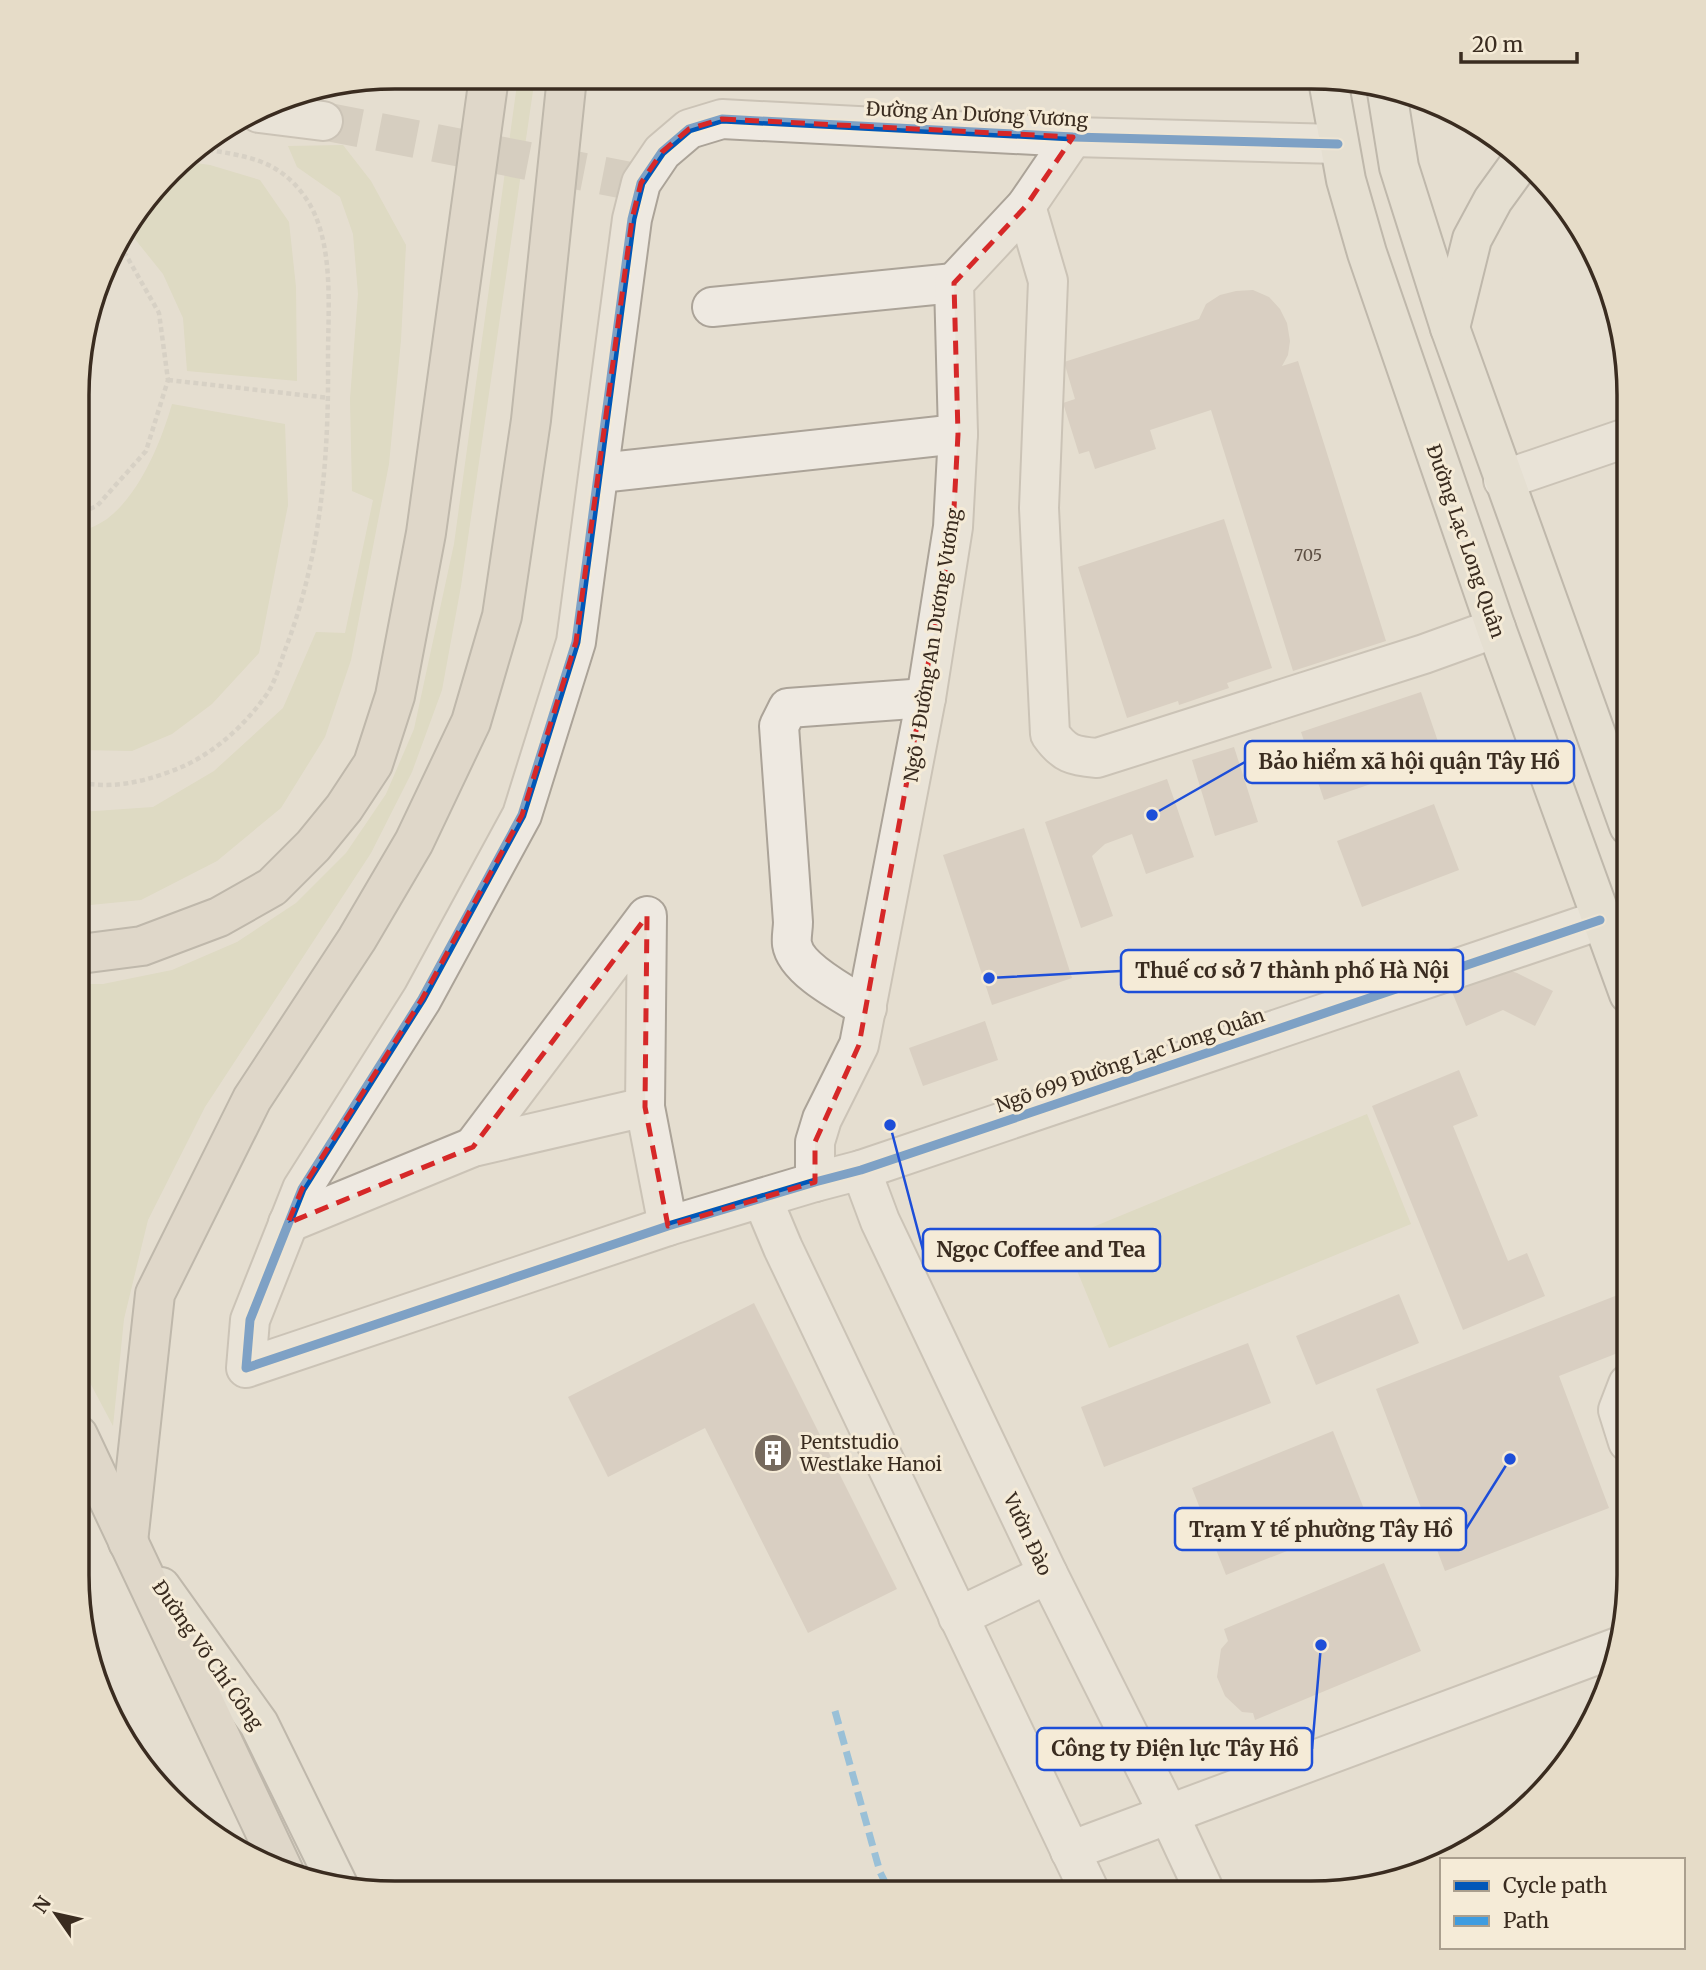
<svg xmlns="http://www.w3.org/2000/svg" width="1706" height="1970" viewBox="0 0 1706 1970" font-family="Merriweather,serif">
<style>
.green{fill:#d4d4b3}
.building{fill:#c9bdb1}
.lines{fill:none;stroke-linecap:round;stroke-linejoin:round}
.minor-tunnel{stroke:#c3baad;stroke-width:38;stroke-dasharray:38 19;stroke-linecap:butt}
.minor-casing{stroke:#aba398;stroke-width:42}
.major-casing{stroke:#90897f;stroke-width:42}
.highway-casing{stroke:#90897f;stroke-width:42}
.path{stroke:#c6c0b8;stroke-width:4.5;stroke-dasharray:5 3.5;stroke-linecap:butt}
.minor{stroke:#eee9e1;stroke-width:38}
.major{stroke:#e4dfd3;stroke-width:38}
.highway{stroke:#d8cfc1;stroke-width:38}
.quiet{stroke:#3e9ce0;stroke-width:7;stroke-dasharray:14 7;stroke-linecap:butt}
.cycleway-casing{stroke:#f5ebd7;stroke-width:13}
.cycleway{stroke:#0057b8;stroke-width:9}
.marked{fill:none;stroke:#d62828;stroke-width:5;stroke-dasharray:14 9;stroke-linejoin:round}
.labels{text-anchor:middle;stroke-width:6;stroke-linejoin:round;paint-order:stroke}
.number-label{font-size:16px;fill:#5e5044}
.street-label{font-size:19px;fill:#3a2c20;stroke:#f5ebd7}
.poi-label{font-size:19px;fill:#3a2c20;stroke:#f5ebd7;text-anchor:start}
.rim{fill:none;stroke:#3a2c20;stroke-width:3.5}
.leader{fill:none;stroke:#1d4ed8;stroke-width:2.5}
.callout-dot{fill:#1d4ed8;stroke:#f5ebd7;stroke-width:2.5}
.callout{fill:#f5ebd7;stroke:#1d4ed8;stroke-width:2.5}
.callout-label{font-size:21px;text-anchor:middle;font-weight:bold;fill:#3a2c20}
</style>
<rect width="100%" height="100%" fill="#e5ded0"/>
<g class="green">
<polygon points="518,77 535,77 461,586 442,690 412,772 371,853 205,1107 148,1220 124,1319 113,1426 78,1360 80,984 103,984 172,970 237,942 296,903 346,853 386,794 414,729 454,544"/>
<polygon points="343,145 371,181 406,245 401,340 389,464 351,660 325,737 281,808 217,861 141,900 80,906 81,812 153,807 214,771 283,708 316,632 345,633 373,500 352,491 350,399 358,294 353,234 340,197 297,167 288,146"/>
<polygon points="181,161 210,165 260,180 289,222 296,287 297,381 187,371 183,318 163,274 126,228"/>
<path d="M172 404 285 424 288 505 259 653 212 704 172 734 132 751 81 750 82 532C90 528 100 524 107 519 140 494 161 442 172 404Z"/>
<polygon points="1367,1114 1411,1224 1109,1348 1064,1239"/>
</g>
<g class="building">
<polygon points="1253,290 1269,297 1280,309 1287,323 1290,341 1288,355 1282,366 1298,361 1386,641 1293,671 1211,410 1150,430 1156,449 1095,469 1089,451 1079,454 1063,403 1075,399 1064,362 1199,319 1206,304 1220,295 1236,291"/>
<polygon points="1224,519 1272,668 1227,683 1229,688 1179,705 1178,701 1127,718 1078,567"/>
<polygon points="1421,692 1444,759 1324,800 1301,732"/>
<polygon points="1234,747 1258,822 1215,836 1192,760"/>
<polygon points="1167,779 1194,857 1146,874 1132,834 1105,844 1092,856 1113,916 1081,928 1045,822"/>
<polygon points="1434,804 1459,870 1362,907 1337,841"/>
<polygon points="1024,828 1072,978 992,1005 943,855"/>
<polygon points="1504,969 1517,973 1553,991 1535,1026 1503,1010 1466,1026 1450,987"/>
<polygon points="985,1021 998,1060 923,1086 909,1048"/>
<polygon points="1459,1070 1478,1116 1453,1126 1508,1261 1527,1253 1545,1296 1463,1330 1372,1106"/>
<polygon points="1628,1291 1628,1349 1559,1376 1609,1508 1445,1571 1376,1389"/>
<polygon points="1399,1294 1419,1343 1316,1385 1296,1336"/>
<polygon points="754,1303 897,1589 808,1633 705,1428 608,1477 568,1397"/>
<polygon points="1248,1343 1271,1403 1104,1467 1081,1407"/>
<polygon points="1333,1431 1368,1519 1226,1575 1192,1488"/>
<polygon points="1384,1563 1421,1651 1255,1720 1253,1713 1242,1712 1225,1696 1217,1677 1221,1649 1228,1641 1224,1629"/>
</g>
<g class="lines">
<polyline class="minor-tunnel" points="323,121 641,183"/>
<defs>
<g id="minor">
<polyline points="259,113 323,121"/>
<polyline points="1338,144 1073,137 722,119 689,129 662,152 641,183 632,219 576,642 522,815 422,999 302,1189 250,1320 246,1368 668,1226 815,1182 861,1170 1600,920"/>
<path d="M1026 206 1048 281 1039 508 1050 734C1064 754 1073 756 1097 758L1424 654 1496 628"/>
<polyline points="712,307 954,283"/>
<polyline points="600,473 958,434"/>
<polyline points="1503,480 1629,437"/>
<path d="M867 1008C846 995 796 970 792 944 791 937 793 929 793 922L779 726 788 708 926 698"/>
<polyline points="473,1147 647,916 645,1107"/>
<polyline points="861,1170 880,1221 1048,1574 1169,1815 1205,1892"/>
<polyline points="815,1182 815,1142 822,1119 859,1045 926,698 953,527 958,434 954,283 1026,206 1073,137"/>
<polyline points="762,1198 783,1248 1090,1892"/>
<polyline points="288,1223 473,1147 645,1107 668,1226"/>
<polyline points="1628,1442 1618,1410 1628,1384"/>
<polyline points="958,1617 1048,1574"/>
<polyline points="1070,1851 1618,1647"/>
</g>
<g id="major">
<polyline points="1328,80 1346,180 1367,253 1496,628 1629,994"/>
<polyline points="1387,92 1399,167 1450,328 1629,826"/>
<polyline points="1450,328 1472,239 1493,200 1519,164"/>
<polyline points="161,1587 259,1724 338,1885"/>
</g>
<g id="highway">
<polyline points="80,954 142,946 219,917 272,887 313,846 344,808 373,764 395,696 426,533 489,77"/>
<polyline points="78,1435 284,1872"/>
<polyline points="128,1542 155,1294 252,1099 357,939 414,842 471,722 502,616 531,420 567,77"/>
</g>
</defs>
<use href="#minor" class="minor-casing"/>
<use href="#major" class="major-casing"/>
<use href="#highway" class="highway-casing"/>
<g class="path">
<polyline points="168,380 329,398"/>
<polyline points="82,512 97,506 146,451 168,380 159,313 126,255 115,247"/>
<path d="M81 783C114 788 138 783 169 772 209 758 242 729 267 694 275 682 280 664 285 650 321 557 329 457 328 358 328 308 335 239 305 197 277 157 242 156 198 148"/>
</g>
<use href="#minor" class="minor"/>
<use href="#major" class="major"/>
<use href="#highway" class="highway"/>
<polyline class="quiet" points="835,1711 880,1872 890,1892"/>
<defs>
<polyline id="cycleway" points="1338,144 1073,137 722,119 689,129 662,152 641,183 632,219 576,642 522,815 422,999 302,1189 250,1320 246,1368 668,1226 815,1182 861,1170 1600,920"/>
</defs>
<use href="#cycleway" class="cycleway-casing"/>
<use href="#cycleway" class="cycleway"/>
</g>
<path d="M0 0H1706V1970H0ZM722 119 1073 137 1026 206 954 283 958 434 953 527 859 1045 815 1142V1182L668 1226 645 1107 647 916 473 1147 288 1223 302 1189 422 999 522 815 576 642 632 219 641 183 662 152 689 129Z" fill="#e5ded0" fill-opacity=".55" fill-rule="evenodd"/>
<path class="marked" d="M722 119 1073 137 1026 206 954 283 958 434 953 527 859 1045 815 1142V1182L668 1226 645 1107 647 916 473 1147 288 1223 302 1189 422 999 522 815 576 642 632 219 641 183 662 152 689 129Z"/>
<defs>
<symbol id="building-disc" viewBox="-11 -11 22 22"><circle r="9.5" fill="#766a5e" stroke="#f5ebd7"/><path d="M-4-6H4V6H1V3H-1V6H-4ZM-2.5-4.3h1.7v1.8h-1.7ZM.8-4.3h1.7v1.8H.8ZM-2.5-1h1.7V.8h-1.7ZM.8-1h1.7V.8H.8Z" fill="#fff"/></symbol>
</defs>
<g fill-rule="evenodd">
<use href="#building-disc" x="751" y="1431" width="44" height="44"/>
</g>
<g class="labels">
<g class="number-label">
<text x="1308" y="561">705</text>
</g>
<g class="street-label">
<text transform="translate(977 114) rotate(3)" y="7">Đường An Dương Vương</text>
<text transform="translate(1466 541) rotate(71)" y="7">Đường Lạc Long Quân</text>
<text transform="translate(932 645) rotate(-81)" y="7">Ngõ 1 Đường An Dương Vương</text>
<text transform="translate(1130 1060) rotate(-19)" y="7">Ngõ 699 Đường Lạc Long Quân</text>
<text transform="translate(1028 1534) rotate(65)" y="7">Vườn Đào</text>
<text transform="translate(208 1655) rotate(55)" y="7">Đường Võ Chí Công</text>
</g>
<g class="poi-label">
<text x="800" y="1449">Pentstudio<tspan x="800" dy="22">Westlake Hanoi</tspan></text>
</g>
</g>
<path d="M0 0H1706V1970H0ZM395 89H1311A306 306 0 0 1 1617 395V1575A306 306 0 0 1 1311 1881H395A306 306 0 0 1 89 1575V395A306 306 0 0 1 395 89Z" fill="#e6dcc8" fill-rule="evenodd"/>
<path class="rim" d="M395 89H1311A306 306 0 0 1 1617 395V1575A306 306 0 0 1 1311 1881H395A306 306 0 0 1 89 1575V395A306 306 0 0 1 395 89Z"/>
<path class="leader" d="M1152 815L1245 762M989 978L1121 971M890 1125L923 1250M1510 1459L1466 1529M1321 1645L1312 1749"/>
<g class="callout-dot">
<circle cx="1152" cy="815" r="7"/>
<circle cx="989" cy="978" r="7"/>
<circle cx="890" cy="1125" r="7"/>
<circle cx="1510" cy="1459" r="7"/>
<circle cx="1321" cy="1645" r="7"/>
</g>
<g class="callout">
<rect x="1245" y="741" width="329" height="42" rx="7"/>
<rect x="1121" y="950" width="342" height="42" rx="7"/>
<rect x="923" y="1229" width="237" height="42" rx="7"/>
<rect x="1175" y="1508" width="291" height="42" rx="7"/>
<rect x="1037" y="1728" width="275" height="42" rx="7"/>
</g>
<g class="callout-label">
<text x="1409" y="769">Bảo hiểm xã hội quận Tây Hồ</text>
<text x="1292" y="978">Thuế cơ sở 7 thành phố Hà Nội</text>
<text x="1041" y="1257">Ngọc Coffee and Tea</text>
<text x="1321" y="1537">Trạm Y tế phường Tây Hồ</text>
<text x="1175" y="1756">Công ty Điện lực Tây Hồ</text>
</g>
<rect x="1440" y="1858" width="245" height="91" fill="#f5ebd7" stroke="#aa9f8e" stroke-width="2"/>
<rect x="1454" y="1881" width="35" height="10" fill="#0057b8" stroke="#aa9f8e" stroke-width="2"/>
<text x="1503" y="1893" font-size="21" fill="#3a2c20">Cycle path</text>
<rect x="1454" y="1916" width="35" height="10" fill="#3e9ce0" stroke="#aa9f8e" stroke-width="2"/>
<text x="1503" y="1928" font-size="21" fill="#3a2c20">Path</text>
<g transform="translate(56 1914) rotate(304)" stroke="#f5ebd7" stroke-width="5" paint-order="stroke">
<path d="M0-5L12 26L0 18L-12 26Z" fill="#3a2c20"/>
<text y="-10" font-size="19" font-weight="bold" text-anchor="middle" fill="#3a2c20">N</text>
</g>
<path d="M1461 52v10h116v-10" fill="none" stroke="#3a2c20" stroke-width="3.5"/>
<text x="1472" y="52" font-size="21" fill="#3a2c20" stroke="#f5ebd7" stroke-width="5" paint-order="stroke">20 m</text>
</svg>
